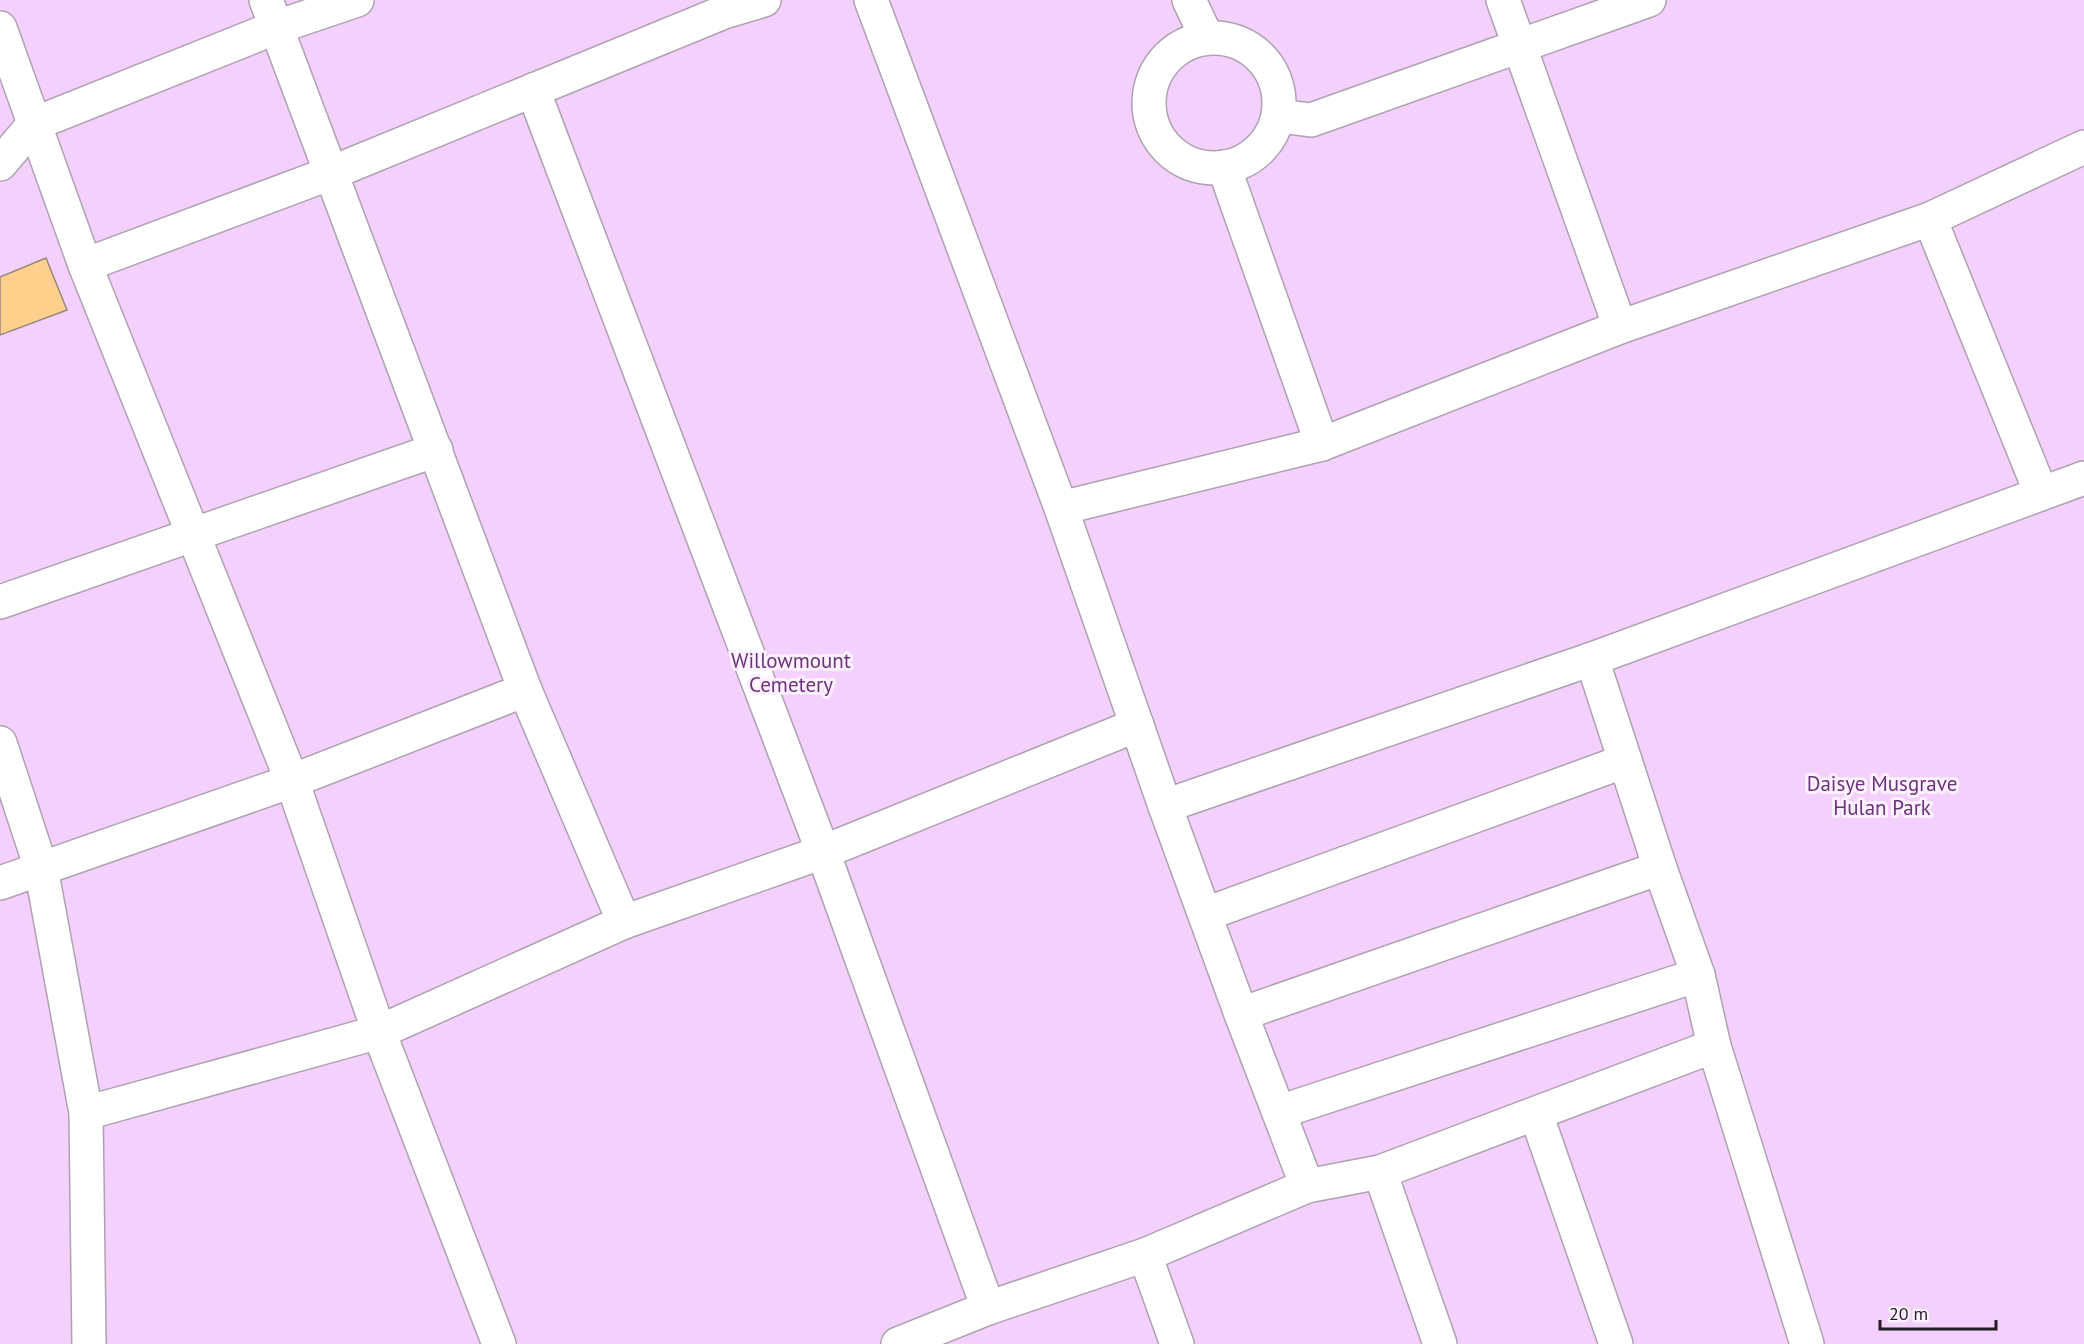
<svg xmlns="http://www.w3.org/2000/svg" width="2084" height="1344" viewBox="0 0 2084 1344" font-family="'PT Sans',sans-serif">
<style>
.green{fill:#f4d0fc}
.building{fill:#ffd08d;stroke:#94897a;stroke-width:1.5}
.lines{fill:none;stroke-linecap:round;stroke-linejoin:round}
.minor-casing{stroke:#aea2b1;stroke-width:36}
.minor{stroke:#fff;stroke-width:33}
.labels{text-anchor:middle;stroke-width:6;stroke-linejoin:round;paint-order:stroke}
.park-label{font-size:21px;fill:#6d337a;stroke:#fcf1fe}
</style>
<rect width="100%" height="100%" fill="#fcf1fe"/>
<rect class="green" x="0" y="0" width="2084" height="1344"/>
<polygon class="building" points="46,258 67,310 0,335 0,277"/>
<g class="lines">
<defs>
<g id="minor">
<polyline points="266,0 525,690 624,922"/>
<polyline points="871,0 1061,508 1165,806 1241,1014 1307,1186"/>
<polyline points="1189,0 1207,38"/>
<polyline points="1503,0 1620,327"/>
<polyline points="0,28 85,265 292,781 379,1032 499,1344"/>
<circle cx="1214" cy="103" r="65"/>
<polyline points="533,90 823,852 988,1308"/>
<polyline points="1279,116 1311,120 1649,0"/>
<polyline points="0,164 34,124 277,27 357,0"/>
<polyline points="1224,167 1322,444"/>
<polyline points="1930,219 2041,493"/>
<polyline points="85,265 331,173 724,12 764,0"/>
<polyline points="1061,508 1322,444 1620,327 1930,219 2084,147"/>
<polyline points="0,602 436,450"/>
<polyline points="1592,659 1660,868 1698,975 1714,1046 1807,1344"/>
<polyline points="0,743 41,868 86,1113 89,1344"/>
<polyline points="1165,806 1592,659 2084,478"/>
<polyline points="0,883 292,781 525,690"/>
<polyline points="1206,914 1625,761"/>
<polyline points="1241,1014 1660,868"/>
<polyline points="1279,1112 1698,975"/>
<polyline points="86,1113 379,1032 624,922 823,852 1137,725"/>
<polyline points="1536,1114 1616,1344"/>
<polyline points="1380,1172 1440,1344"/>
<polyline points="1145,1255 1177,1344"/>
<polyline points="898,1344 988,1308 1145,1255 1307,1186 1380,1172 1714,1046"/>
</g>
</defs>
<use href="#minor" class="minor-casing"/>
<use href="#minor" class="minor"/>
</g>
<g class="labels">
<g class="park-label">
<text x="791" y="668">Willowmount<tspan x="791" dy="24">Cemetery</tspan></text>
<text x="1882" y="791">Daisye Musgrave<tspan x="1882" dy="24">Hulan Park</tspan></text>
</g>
</g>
<path d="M1880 1320v9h116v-9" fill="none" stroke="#231e24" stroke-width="3"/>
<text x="1889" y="1320" font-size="18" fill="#231e24" stroke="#fcf1fe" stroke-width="4.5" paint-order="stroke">20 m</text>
</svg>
